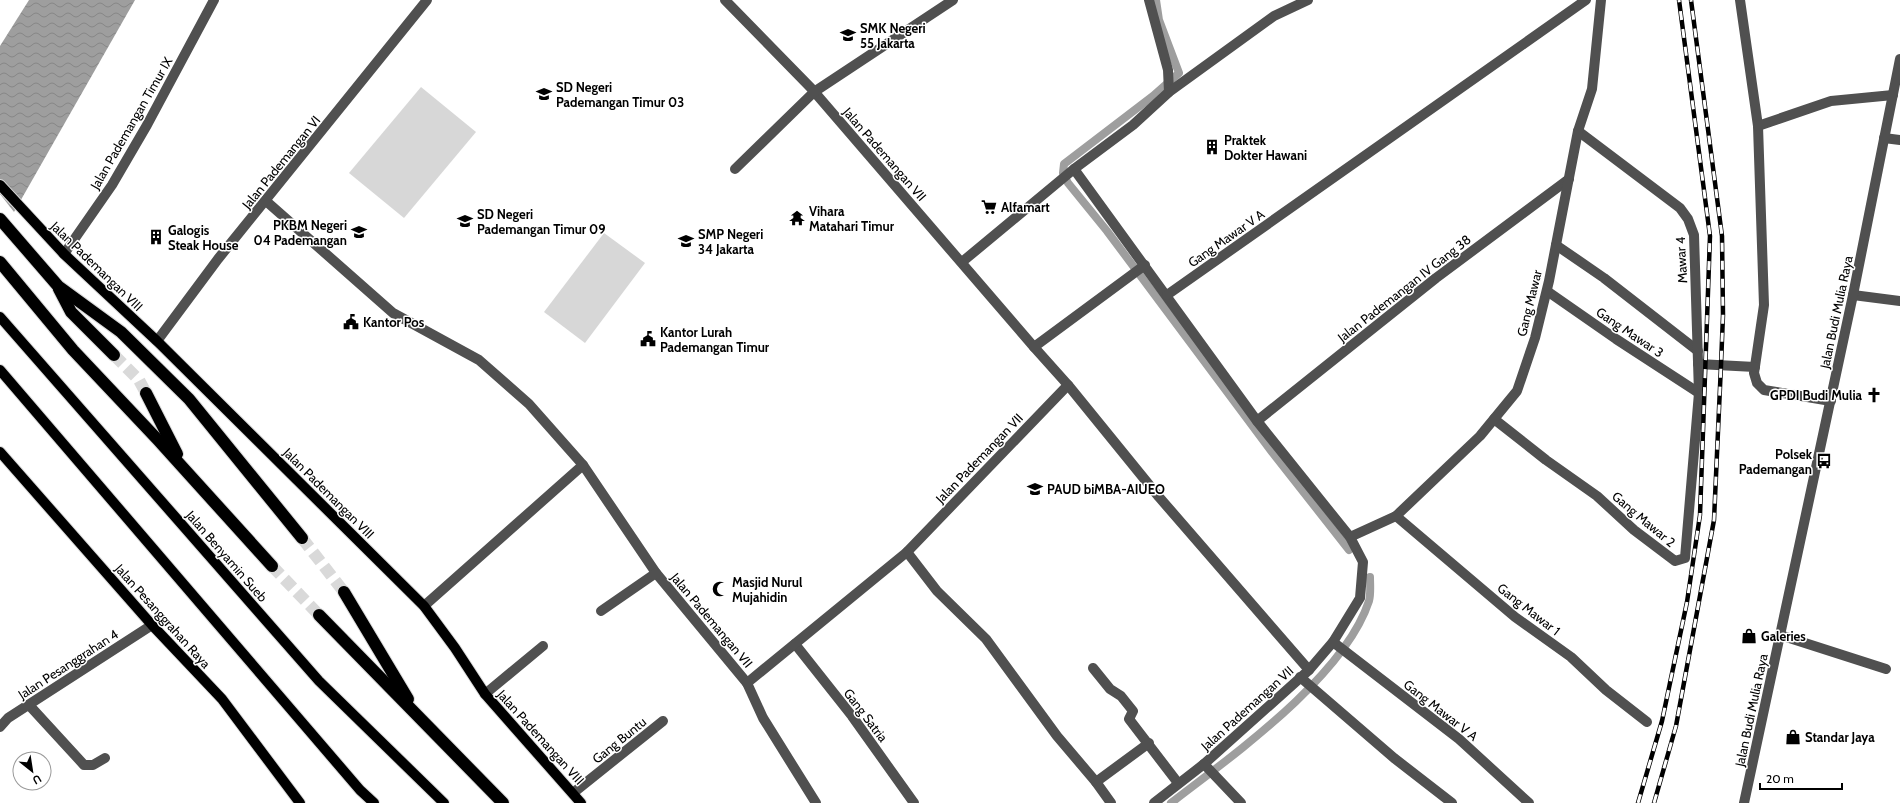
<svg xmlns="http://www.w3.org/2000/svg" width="1900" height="803" viewBox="0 0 1900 803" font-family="Cabin,sans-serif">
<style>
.pitch{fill:#d7d7d7}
.water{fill:url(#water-waves)}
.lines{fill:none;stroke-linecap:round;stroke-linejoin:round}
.stream{stroke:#9e9e9e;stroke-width:8}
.highway-tunnel{stroke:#d9d9d9;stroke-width:12;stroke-dasharray:12 6;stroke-linecap:butt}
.major-casing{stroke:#dbdbdb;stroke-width:12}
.highway-casing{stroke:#dbdbdb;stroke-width:14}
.minor{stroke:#505050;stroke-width:10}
.major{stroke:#000;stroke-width:10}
.highway{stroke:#000;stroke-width:12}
.rail-casing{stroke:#000;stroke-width:4.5}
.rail{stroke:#fff;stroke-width:3;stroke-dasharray:9;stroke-linecap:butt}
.labels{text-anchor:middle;stroke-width:3;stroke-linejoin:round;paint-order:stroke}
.poi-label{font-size:13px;font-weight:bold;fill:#000;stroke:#fff;text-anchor:start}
.street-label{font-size:13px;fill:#000;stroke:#fff}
</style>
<defs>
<pattern id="water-waves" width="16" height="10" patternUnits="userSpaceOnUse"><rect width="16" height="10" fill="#9e9e9e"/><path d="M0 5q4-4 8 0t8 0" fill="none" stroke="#868686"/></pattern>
</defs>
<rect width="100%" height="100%" fill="#fff"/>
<g class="pitch">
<polygon points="421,87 476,132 404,218 349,173"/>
<polygon points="604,233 645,263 585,343 544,312"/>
</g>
<polygon class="water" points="29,0 135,0 14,212 0,194 0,46"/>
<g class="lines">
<g class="stream">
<polyline points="1156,0 1159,20 1179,73 1153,96 1064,164 1063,173 1068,183 1107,231 1272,452 1349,550"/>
<path d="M1171 803C1233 755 1344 677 1369 601 1371 594 1370 585 1370 577"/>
</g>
<g class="highway-tunnel">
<polyline points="114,355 139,380 146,393"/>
<polyline points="302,538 344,592"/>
<polyline points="272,566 319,615"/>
</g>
<defs>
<g id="major">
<polyline points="0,185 64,254 157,341 424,606 455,648 485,694 581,803"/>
<polyline points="0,317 319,681 444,803"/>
<polyline points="0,370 360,790 374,803"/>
<polyline points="0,452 152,625 222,699 300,803"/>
</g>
<g id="highway">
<polyline points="0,219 58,286 121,332 189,399 302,538"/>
<polyline points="0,262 73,350 158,440 272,566"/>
<polyline points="59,289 71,312 114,355"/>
<polyline points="146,393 177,454"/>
<polyline points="344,592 408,699"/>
<polyline points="319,615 503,803"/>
</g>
</defs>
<use href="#major" class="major-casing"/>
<use href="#highway" class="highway-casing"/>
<g class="minor">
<polyline points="725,0 811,88 1034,347 1068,385 1159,497 1309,670"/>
<polyline points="1149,0 1168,70 1169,92"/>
<polyline points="1740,0 1758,126 1764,305 1754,373 1757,383 1764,390 1831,401"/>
<polyline points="1758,126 1831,101 1893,95"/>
<polyline points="1884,138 1900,140"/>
<polyline points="735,169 814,92 953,0"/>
<polyline points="1074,169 1257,421 1350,537 1363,562 1360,598 1333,642 1309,670 1204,764 1154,803"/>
<polyline points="266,201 393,313 479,360 529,404 583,465 656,573 747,683 763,718 816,803"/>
<polyline points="1556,245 1604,278 1698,351"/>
<polyline points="64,254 112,185 147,125 214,0"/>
<polyline points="962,262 1074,169 1133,125 1169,92 1274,16 1308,0"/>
<polyline points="1547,291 1616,339 1699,393"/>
<polyline points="1167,295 1586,0"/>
<polyline points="1853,295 1900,301"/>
<polyline points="157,341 218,259 427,0"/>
<polyline points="1034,347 1145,265"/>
<polyline points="1698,364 1755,367"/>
<polyline points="1494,419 1546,460 1597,496 1634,530 1675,561 1685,558 1699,393 1694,235 1688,219 1680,208 1578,131"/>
<polyline points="1257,421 1436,278 1569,179"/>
<polyline points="1396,516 1515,617 1571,657 1606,690 1647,722"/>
<polyline points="1350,537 1396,516 1480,436 1517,391 1535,338 1549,281 1578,131 1592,89 1601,0"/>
<polyline points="907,552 937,591 986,639 1057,736 1096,782"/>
<polyline points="424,606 583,465"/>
<polyline points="601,611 656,573"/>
<polyline points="1780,635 1886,669"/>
<polyline points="1333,642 1459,739 1529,803"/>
<polyline points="795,644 852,716 914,803"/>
<polyline points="1093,668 1110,689 1121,696 1133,711 1129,719 1178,783"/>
<polyline points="1300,677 1394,758 1452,803"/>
<polyline points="747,683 907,552 1068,385"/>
<polyline points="485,694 543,646"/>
<polyline points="29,705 84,765 93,765 105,758"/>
<polyline points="0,727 8,718 152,625"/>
<polyline points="1204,764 1241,803"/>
<polyline points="573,793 663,721"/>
<polyline points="1111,803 1096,782 1149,743"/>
<polyline points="1744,803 1853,295 1900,59"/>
</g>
<use href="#major" class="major"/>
<use href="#highway" class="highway"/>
<defs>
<g id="rail">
<polyline points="1638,803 1662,721 1687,602 1700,515 1710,236 1679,0"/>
<polyline points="1654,803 1676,726 1714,520 1721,365 1723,315 1722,236 1691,0"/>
</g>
</defs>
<use href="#rail" class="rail-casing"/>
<use href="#rail" class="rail"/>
</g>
<defs>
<symbol id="school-bare" viewBox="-9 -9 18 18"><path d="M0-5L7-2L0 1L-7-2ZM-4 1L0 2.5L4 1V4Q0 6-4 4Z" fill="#000" stroke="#fff" stroke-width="2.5" paint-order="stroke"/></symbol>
<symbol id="building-bare" viewBox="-9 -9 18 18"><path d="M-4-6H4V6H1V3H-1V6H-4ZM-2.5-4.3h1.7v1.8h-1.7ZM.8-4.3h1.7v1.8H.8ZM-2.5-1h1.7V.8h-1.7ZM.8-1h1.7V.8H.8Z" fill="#000" stroke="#fff" stroke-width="2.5" paint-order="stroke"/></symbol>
<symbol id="supermarket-bare" viewBox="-9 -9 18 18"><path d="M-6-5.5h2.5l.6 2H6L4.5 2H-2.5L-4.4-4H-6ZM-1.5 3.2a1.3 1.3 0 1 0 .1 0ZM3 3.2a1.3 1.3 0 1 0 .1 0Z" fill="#000" stroke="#fff" stroke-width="2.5" paint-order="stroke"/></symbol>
<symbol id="temple-bare" viewBox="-9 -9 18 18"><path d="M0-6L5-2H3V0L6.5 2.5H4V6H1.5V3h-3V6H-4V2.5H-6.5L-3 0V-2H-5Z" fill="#000" stroke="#fff" stroke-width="2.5" paint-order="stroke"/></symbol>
<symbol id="civic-bare" viewBox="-9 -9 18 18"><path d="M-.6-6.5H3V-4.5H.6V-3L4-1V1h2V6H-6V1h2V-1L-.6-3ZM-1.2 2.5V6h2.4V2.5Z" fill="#000" stroke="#fff" stroke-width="2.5" paint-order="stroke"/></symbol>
<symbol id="church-bare" viewBox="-9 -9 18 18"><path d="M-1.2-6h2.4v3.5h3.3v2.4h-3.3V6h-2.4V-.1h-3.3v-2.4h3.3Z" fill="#000" stroke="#fff" stroke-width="2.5" paint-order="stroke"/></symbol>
<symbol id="bus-bare" viewBox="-9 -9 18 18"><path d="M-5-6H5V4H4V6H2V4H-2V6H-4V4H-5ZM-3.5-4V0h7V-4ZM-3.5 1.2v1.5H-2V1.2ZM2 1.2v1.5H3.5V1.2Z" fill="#000" stroke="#fff" stroke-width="2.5" paint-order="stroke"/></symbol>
<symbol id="mosque-bare" viewBox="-9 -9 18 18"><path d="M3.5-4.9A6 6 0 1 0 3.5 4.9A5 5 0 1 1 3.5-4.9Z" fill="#000" stroke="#fff" stroke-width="2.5" paint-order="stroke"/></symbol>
<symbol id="shop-bare" viewBox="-9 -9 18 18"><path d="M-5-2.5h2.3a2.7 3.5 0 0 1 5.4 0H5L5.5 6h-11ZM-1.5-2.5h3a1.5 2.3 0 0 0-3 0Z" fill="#000" stroke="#fff" stroke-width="2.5" paint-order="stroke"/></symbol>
</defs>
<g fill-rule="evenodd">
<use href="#school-bare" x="837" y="24" width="22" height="22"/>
<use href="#school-bare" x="533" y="83" width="22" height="22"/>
<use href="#building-bare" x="1201" y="136" width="22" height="22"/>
<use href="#supermarket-bare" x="978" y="196" width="22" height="22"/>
<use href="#temple-bare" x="786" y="207" width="22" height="22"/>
<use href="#school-bare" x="454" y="210" width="22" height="22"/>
<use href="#school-bare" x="348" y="221" width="22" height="22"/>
<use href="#building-bare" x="145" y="226" width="22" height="22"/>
<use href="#school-bare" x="675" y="230" width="22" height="22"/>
<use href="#civic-bare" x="340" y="311" width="22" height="22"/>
<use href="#civic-bare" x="637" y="328" width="22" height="22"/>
<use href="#church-bare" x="1863" y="384" width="22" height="22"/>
<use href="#bus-bare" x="1813" y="450" width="22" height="22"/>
<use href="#school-bare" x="1024" y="478" width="22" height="22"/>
<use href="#mosque-bare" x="709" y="578" width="22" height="22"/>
<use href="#shop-bare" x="1738" y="625" width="22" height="22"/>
<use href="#shop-bare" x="1782" y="726" width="22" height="22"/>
</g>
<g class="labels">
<g class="poi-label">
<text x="860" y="33">SMK Negeri<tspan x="860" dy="15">55 Jakarta</tspan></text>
<text x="556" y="92">SD Negeri<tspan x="556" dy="15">Pademangan Timur 03</tspan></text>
<text x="1224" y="145">Praktek<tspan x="1224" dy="15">Dokter Hawani</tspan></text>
<text x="1001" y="212">Alfamart</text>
<text x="809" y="216">Vihara<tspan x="809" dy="15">Matahari Timur</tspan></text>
<text x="477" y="219">SD Negeri<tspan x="477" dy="15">Pademangan Timur 09</tspan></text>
<text x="347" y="230" text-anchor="end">PKBM Negeri<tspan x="347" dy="15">04 Pademangan</tspan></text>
<text x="168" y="235">Galogis<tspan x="168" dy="15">Steak House</tspan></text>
<text x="698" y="239">SMP Negeri<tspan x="698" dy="15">34 Jakarta</tspan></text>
<text x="363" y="327">Kantor Pos</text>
<text x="660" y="337">Kantor Lurah<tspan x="660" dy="15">Pademangan Timur</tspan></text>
<text x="1862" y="400" text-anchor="end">GPDI Budi Mulia</text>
<text x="1812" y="459" text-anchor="end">Polsek<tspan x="1812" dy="15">Pademangan</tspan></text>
<text x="1047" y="494">PAUD biMBA-AIUEO</text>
<text x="732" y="587">Masjid Nurul<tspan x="732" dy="15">Mujahidin</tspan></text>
<text x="1761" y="641">Galeries</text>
<text x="1805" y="742">Standar Jaya</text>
</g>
<g class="street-label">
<text transform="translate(131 123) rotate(-60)" y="5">Jalan Pademangan Timur IX</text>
<text transform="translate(885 154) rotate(49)" y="5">Jalan Pademangan VII</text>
<text transform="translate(281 162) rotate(-51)" y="5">Jalan Pademangan VI</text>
<text transform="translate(1226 238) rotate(-35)" y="5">Gang Mawar V A</text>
<text transform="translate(1681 260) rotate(-93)" y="5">Mawar 4</text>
<text transform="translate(97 266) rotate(44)" y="5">Jalan Pademangan VIII</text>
<text transform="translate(1404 288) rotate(-38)" y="5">Jalan Pademangan IV Gang 38</text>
<text transform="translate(1529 303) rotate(-76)" y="5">Gang Mawar</text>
<text transform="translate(1836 312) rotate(-78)" y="5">Jalan Budi Mulia Raya</text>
<text transform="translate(1630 332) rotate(34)" y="5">Gang Mawar 3</text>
<text transform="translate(979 458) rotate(-46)" y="5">Jalan Pademangan VII</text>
<text transform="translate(329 493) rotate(45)" y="5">Jalan Pademangan VIII</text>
<text transform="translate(1644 519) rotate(40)" y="5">Gang Mawar 2</text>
<text transform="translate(227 556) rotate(49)" y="5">Jalan Benyamin Sueb</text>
<text transform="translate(1529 609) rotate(38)" y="5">Gang Mawar 1</text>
<text transform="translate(163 616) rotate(48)" y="5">Jalan Pesanggrahan Raya</text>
<text transform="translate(712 620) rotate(50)" y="5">Jalan Pademangan VII</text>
<text transform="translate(68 664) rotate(-33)" y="5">Jalan Pesanggrahan 4</text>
<text transform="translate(1247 708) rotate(-42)" y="5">Jalan Pademangan VII</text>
<text transform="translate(1441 710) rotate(38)" y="5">Gang Mawar V A</text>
<text transform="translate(1751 710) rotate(-78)" y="5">Jalan Budi Mulia Raya</text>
<text transform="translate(866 715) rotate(53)" y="5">Gang Satria</text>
<text transform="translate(541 737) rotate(48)" y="5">Jalan Pademangan VIII</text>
<text transform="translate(619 740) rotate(-39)" y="5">Gang Buntu</text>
</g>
</g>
<g transform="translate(32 771) rotate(150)"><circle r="19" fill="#ffffff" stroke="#999999"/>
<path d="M0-3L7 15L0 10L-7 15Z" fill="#000000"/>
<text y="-6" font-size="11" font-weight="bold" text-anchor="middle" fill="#000000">U</text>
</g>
<path d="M1760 783v6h82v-6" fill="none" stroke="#000000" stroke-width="2"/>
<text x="1766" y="783" font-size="12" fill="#000000" stroke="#ffffff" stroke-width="3" paint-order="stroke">20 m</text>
</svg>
